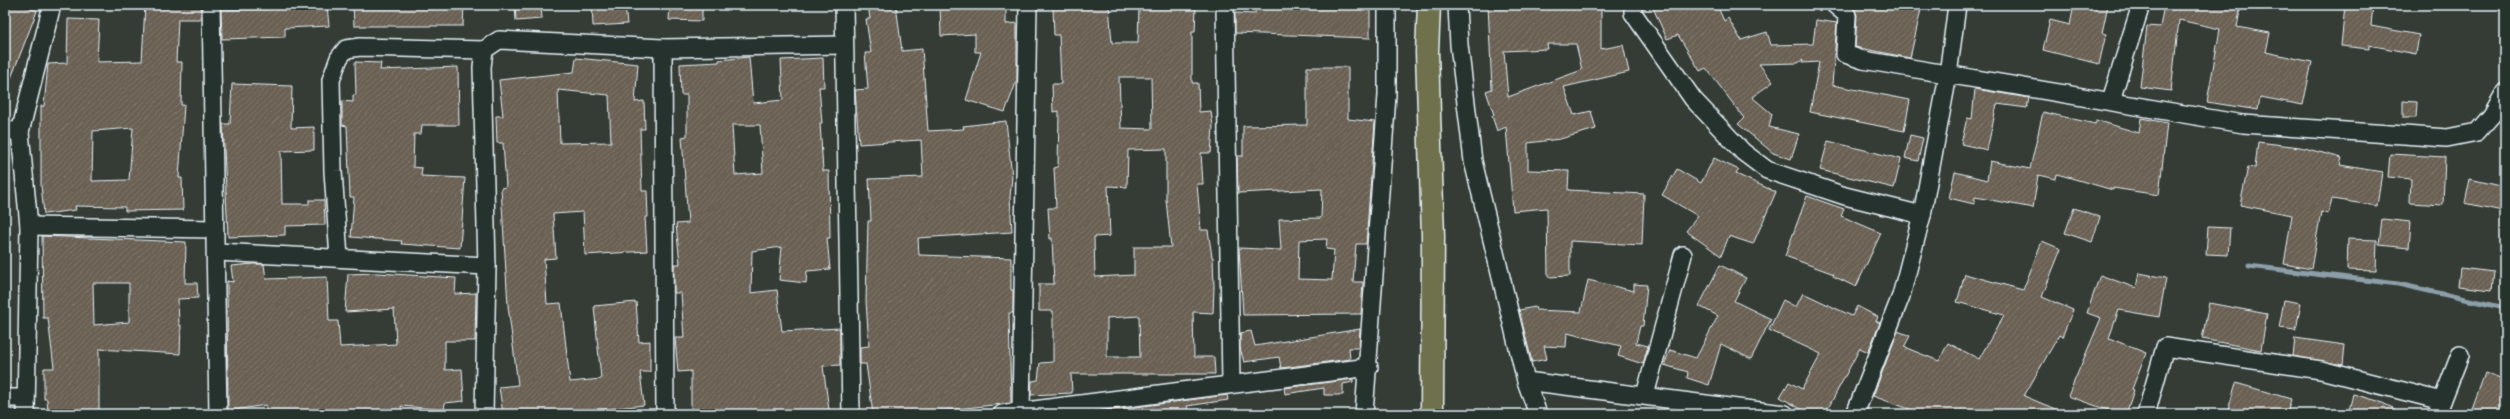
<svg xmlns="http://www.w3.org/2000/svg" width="2510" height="419" viewBox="0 0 2510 419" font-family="'Indie Flower',sans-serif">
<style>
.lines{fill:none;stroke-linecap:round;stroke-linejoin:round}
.stream{stroke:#8d9fa9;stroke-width:5}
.building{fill:url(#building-hatch);stroke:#e8f1f8;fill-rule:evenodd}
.minor-casing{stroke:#e8f1f8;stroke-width:20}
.major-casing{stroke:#e8f1f8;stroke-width:25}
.minor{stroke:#26332d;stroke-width:17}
.major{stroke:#6e714b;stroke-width:22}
</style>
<defs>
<pattern id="building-hatch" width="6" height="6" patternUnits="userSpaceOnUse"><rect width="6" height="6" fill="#6a6153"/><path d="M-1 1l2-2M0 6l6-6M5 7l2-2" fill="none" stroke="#7f786c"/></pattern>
</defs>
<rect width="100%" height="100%" fill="#343c35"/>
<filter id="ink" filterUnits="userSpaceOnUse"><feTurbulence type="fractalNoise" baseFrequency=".025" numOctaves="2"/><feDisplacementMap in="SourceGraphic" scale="8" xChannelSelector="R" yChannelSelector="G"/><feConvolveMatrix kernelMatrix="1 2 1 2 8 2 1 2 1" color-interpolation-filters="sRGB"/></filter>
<g filter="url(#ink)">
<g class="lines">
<polyline class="stream" points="2249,266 2398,284 2505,308"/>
</g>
<g class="building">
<polygon points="5,5 22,5 37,11 6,91"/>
<path d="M145 5H201V19H178L176 62H182L181 105H184L179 178H182L183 210 125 211V207L75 206 76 210 44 214 41 185V106H44L48 64 67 63 68 19 99 20 97 62 142 61ZM133 128 129 180 92 181 93 131Z"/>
<polygon points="286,5 327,5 329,26 285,28 285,37 222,39 221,10 270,9 270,6"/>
<polygon points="353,5 464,5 463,26 354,26"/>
<polygon points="515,5 541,5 542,19 516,21"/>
<polygon points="592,5 625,5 627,24 593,26"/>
<polygon points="670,5 702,5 702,21 669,20"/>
<polygon points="868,5 896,5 902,51 922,49 928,131 964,129 963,126 1006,121 1012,177 1010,197 1012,232 918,238 919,255 1011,258 1011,290 1013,290 1013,313 1009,313 1011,403 939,411 939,414 873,414 866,364 860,364 860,347 869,346 866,301 868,221 871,221 869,179 923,177 921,140 859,144 855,90 868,89 865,53 871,53 866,19 870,19"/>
<polygon points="940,5 1006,5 1006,24 1017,23 1017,80 1005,112 966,100 981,52 975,52 975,34 941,36"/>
<path d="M1139 5 1196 7 1195 32H1192V83H1198L1199 112 1211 111 1213 127 1211 153H1201L1203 184H1197L1201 230H1208L1212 257H1213L1214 287 1213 313 1193 312 1194 357H1214L1215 374H1071L1072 393 1031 395 1032 381 1038 380 1040 363 1053 362V311H1039V284H1054L1052 238 1050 239 1048 208H1056L1054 168 1058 167 1059 111 1053 112 1052 84H1061L1059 35H1054L1053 8 1109 6 1112 43H1138ZM1119 77H1151L1152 129 1121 128ZM1166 149V200L1171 247H1134V275L1095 277 1094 237 1110 236 1108 186 1127 187 1128 150ZM1139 316 1140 357H1107V318Z"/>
<polygon points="1255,5 1354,8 1354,5 1370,5 1370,38 1235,33 1235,13 1255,14"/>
<path d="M1488 5H1601V49L1623 45 1629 72 1564 87 1574 115 1591 111 1596 129 1560 139 1528 143V170L1569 171 1568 190 1644 194 1642 245 1570 241V276L1548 277 1547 208 1513 211 1506 127 1497 131 1492 116 1494 115 1486 91 1492 89ZM1547 44H1576L1582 70 1508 97 1504 51 1548 49Z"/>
<polygon points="1661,5 1717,5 1724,21 1728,18 1741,40 1767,32 1771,45 1813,44 1816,20 1837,23 1832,85 1910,100 1904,131 1810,112 1819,62 1802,63 1803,60 1798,63 1759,64 1773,82 1752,97 1772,114 1769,127 1799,134 1791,159 1773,153 1738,124 1744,118 1706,68 1700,71 1678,35 1667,39 1653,8"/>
<polygon points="1851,5 1922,5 1910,58 1855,47 1857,15"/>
<polygon points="2074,5 2108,5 2102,33 2106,34 2099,64 2043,50 2050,20 2070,25"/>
<polygon points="2164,5 2241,5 2237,27 2270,33 2266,52 2312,62 2303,105 2260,97 2258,110 2207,102 2220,29 2179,20 2171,91 2140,87 2147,26 2160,27"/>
<polygon points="2345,5 2373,5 2371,26 2419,35 2416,54 2369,45 2369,49 2341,46"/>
<path d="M749 57 753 103 783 100 781 60 823 58 824 87H819L822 123H820L823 171H829L830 238H827L830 269 807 271 806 283 779 280 782 247 752 251 751 293 777 290 782 331 840 328V365L823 366 829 410 799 414 691 412V371L678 372 675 338H684L681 293H674V264H680L676 224 688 223 682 137 687 136V95H681L680 64 719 62V60ZM732 125H760L763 173 735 175Z"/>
<path d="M576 58 638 64 635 102 644 101 645 129H640L642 191H647L648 217H645L647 251 585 255 583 212 553 214 556 258 544 259 547 304 561 303 570 382 601 379 594 306 636 302 639 342 650 341V372H640L644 405 565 414H503L499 387 518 385 508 306 501 188 506 187 503 143H497L496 116H503L499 80 574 72ZM558 90 609 95 611 142 560 143Z"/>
<polygon points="355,62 381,63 380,70 458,67 459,125 422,125 421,134 414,134 413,167 422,168 421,176 465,178 460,248 401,244 402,241 351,237 354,197 350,197 347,126 342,125 342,101 353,102 353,95 356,95"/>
<path d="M1307 67H1348V119L1375 122 1366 244H1356L1353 282H1363L1361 314 1243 315 1239 248 1281 250 1279 219 1321 218 1322 189 1238 193 1237 156H1243V126L1307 125ZM1327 239 1326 249 1334 250 1332 280 1298 279 1299 240Z"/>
<polygon points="232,84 292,86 291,128 314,127 314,150 281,151 282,204 309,204 309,200 324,200 325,225 285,226 285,235 228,237 223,124 230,124"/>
<polygon points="1975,89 2029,98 2027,108 1997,104 1987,150 1961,144 1967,118 1972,119"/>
<polygon points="2403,101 2417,102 2416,118 2403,118"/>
<polygon points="2043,112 2095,124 2096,120 2139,133 2141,118 2167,123 2159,195 2113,188 2113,190 2057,174 2056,179 2038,175 2033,208 1975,197 1974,204 1949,198 1955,172 1987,180 1990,161 2030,169"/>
<polygon points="1910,135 1923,138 1918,161 1905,158"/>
<polygon points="1828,141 1901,159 1894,188 1820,170"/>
<polygon points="2258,142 2300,147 2342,158 2340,165 2382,172 2377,206 2332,199 2328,214 2321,212 2311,269 2284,264 2292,215 2240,205 2248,167 2255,168"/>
<polygon points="2390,154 2445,157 2443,205 2410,203 2411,179 2388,177"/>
<polygon points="1714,158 1739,170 1736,174 1776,192 1753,244 1729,236 1721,256 1686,231 1698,216 1662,195 1677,169 1701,183"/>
<polygon points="2470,179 2505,187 2502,211 2465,203"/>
<polygon points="1807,196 1844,209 1841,216 1881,233 1856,287 1833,276 1834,274 1785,256"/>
<polygon points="2074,208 2100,217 2092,242 2065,233"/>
<polygon points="2382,219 2411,222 2409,248 2379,245"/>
<polygon points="2208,227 2230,228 2228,255 2206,254"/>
<path d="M42 236 186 242 185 283H197L198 298 178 299 179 325H181L180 354 99 349V414H48L47 399H44V368H54L48 318H43ZM93 283H129V322L94 325Z"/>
<polygon points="2348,239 2377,240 2376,271 2347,270"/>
<polygon points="2042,241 2061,249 2042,297 2073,310 2062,337 2059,335 2024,396 2067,414 1923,414 1873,396 1898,331 1910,336 1904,347 1939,361 1948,343 1979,359 2004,315 1957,302 1965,274 2023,290"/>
<polygon points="253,264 264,264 266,279 327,277 329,321 338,321 340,347 396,344 394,309 345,312 348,274 377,273 456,278 455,294 476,293 475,341 445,341 445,370 462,369 464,401 445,403 444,410 401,406 402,414 266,414 266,405 228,411 227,281 233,282 231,266"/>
<polygon points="1720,265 1746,278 1734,301 1771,319 1751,359 1721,344 1709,385 1687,378 1688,372 1664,365 1670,350 1696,358 1718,316 1699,306"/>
<polygon points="2460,268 2494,272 2492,290 2458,286"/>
<polygon points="2139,273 2166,278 2159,317 2119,310 2109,338 2146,353 2132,389 2134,390 2126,414 2119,414 2068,396 2101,318 2087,313 2100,275 2136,288"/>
<polygon points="1588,280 1634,291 1634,284 1647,285 1643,326 1640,326 1636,343 1648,346 1643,364 1618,356 1621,346 1567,333 1566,347 1544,346 1547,359 1532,362 1519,310 1535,307 1536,310 1581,312"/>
<polygon points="1803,293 1852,316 1857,306 1878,317 1876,321 1880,323 1868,352 1860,348 1825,414 1815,414 1801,409 1780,397 1789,382 1802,389 1821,354 1769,330 1783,300 1796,307"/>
<polygon points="2284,300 2301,303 2296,330 2279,328"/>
<polygon points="2209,303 2267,314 2261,350 2202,339"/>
<polygon points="1360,329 1359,348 1349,348 1350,359 1281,368 1279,357 1244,362 1240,348 1240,333 1251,331 1255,346"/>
<polygon points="2295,338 2345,345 2343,365 2293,356"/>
<polygon points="2485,373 2505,381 2505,404 2501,414 2470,414"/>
<polygon points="1353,379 1353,382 1343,384 1343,395 1324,395 1324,388 1285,394 1284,388"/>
<polygon points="2236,383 2291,399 2287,414 2240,414 2228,410"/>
<polygon points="2353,394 2378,401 2406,414 2348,414"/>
<polygon points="1227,395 1228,400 1187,406 1189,414 1106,414 1105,411"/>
</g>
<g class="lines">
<defs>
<g id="minor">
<polyline points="211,5 218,414"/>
<polyline points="844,5 851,414"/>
<polyline points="1225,5 1231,384"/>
<polyline points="1457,5 1459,45 1473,161 1526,381 1538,414"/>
<polyline points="1633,5 1633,13 1693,99 1743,152 1767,170 1845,196 1922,215"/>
<polyline points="1835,5 1847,15 1845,54 1863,60 2243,124 2447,138 2477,132 2492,115 2505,92"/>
<polyline points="663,48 665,414"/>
<polyline points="2111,100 2141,5"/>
<polyline points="5,130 20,132"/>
<polyline points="29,226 214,229"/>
<polyline points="217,252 487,266"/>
<polyline points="339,258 333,171 331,80 339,58 346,49 360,47 484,50 499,40 663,48 843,45"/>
<polyline points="1526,381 1785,414"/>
<polyline points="1645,395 1683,255"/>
<polyline points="5,398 25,398"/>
<polyline points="26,414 29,226 20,132 52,5"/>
<polyline points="484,414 487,266 482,67 484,50"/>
<polyline points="1002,414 1369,367"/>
<polyline points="1015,414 1021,412 1028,5"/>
<polyline points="1364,414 1387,95 1387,5"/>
<polyline points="1855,414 1901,296 1922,215 1948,75 1957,5"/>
<polyline points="2146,414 2165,347 2321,370 2442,401"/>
<polyline points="2437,414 2460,355"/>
</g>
<polyline id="major" points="1429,5 1427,52 1433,236 1432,414"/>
</defs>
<use href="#minor" class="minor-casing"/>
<use href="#major" class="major-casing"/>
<use href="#minor" class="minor"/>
<use href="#major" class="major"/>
</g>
</g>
<rect width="2510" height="419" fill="none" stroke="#26332d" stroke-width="20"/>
<rect x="10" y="10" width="2490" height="399" fill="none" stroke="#e8f1f8" stroke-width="1.5" filter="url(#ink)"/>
</svg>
